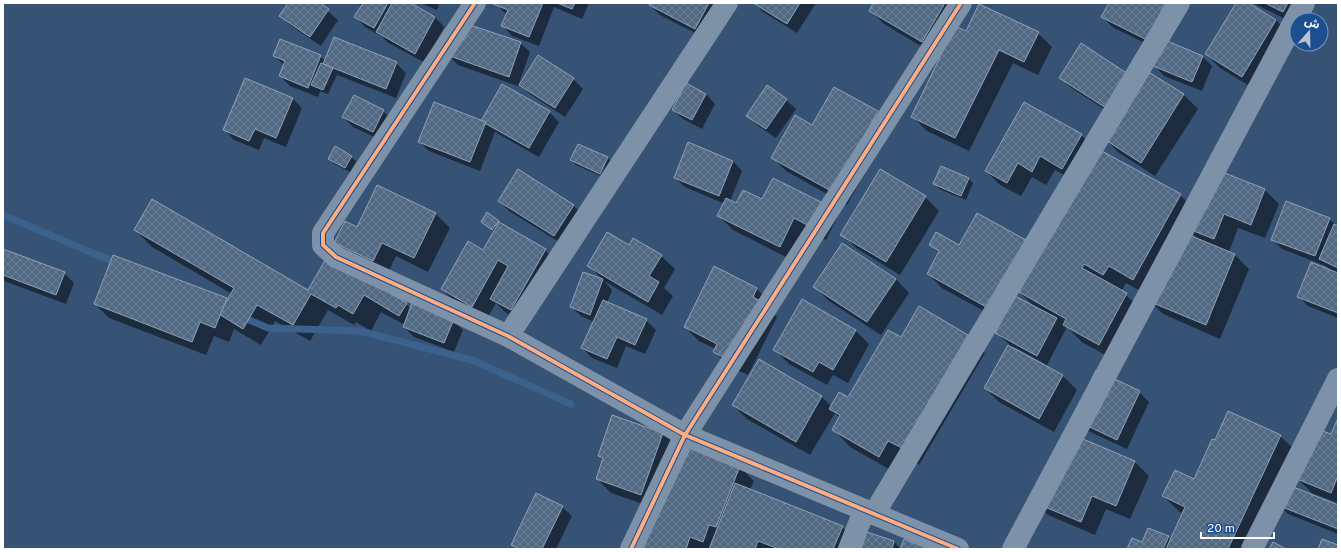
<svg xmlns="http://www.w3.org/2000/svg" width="1341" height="552" viewBox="0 0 1341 552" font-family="Overpass,'Noto Sans Arabic',sans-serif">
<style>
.shadow{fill:#0007;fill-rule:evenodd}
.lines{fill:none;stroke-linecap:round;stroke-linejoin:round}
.stream{stroke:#3b618d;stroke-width:7}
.building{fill:url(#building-cross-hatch);stroke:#92a2b6}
.minor{stroke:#7d92a8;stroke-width:22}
.cycleway-casing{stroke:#1b4f8f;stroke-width:6}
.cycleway{stroke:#ffac80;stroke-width:4}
</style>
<defs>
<pattern id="building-cross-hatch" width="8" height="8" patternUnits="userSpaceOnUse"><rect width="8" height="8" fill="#526984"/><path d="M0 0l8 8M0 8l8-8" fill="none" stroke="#6c8096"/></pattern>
</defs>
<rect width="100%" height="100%" fill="#365274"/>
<g class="shadow">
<polygon points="289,3 318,3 338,20 321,46 290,25 281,16"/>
<polygon points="357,3 409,3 435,17 444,27 425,63 387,42 381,36 365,27 356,17 362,6"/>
<polygon points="421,3 439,3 437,10"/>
<polygon points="495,3 589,3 582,19 554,7 539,46 512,36 503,26 507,15"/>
<polygon points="651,3 716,3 705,38 660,15 650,5"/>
<polygon points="754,3 816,3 797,33 763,12"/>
<polygon points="875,3 967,3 936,55 884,24 870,10"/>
<polygon points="1110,3 1161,3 1165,5 1174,14 1157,49 1112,27 1103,17"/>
<polygon points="1237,3 1247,3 1276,20 1290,34 1256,90 1220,68 1206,54"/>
<polygon points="1253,3 1309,3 1297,25"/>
<polygon points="967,32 1038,33 1052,47 1038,75 1013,63 969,151 927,131 913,117"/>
<polygon points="520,43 530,52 518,86 458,65 448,55"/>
<polygon points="274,56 320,56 325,61 396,63 406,73 396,98 337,75 328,94 320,91 318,97 290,86 280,76 284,65"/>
<polygon points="538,57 573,79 583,89 565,117 530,94 520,85"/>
<polygon points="1203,57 1212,66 1202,91 1164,76 1155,66"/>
<polygon points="1147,72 1184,95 1198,109 1155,176 1119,153 1105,139"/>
<polygon points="1060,77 1137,85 1116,117 1070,87"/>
<polygon points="834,88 878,112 892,126 847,205 786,171 772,157 813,126"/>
<polygon points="706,94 715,104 702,129 683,119 673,110"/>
<polygon points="293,99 302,108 286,147 264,138 259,150 234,140 225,130"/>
<polygon points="786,100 796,109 776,138 757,125 748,116"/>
<polygon points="383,111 393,121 383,141 353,127 343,117"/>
<polygon points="549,112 559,122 539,157 495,132 480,171 429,151 419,142 482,121"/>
<polygon points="1081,135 1095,149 1077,182 1055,170 1046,185 1032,177 1021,196 1000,185 986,171"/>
<polygon points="579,145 608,158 612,163 605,178 576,165 571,160"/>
<polygon points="351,157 356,161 350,172 334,164 329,159"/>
<polygon points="733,161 742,171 730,201 737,205 763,201 837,218 826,240 808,231 794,261 733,230 719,216 725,204 685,187 675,178"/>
<path d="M1210 168 1265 190 1279 204 1265 238 1238 228 1229 252 1235 255 1249 269 1220 339 1163 314 1149 300 1150 296 1126 283 1121 291 1144 311 1116 361 1082 342 1067 327 1047 365 1014 347 1013 349 1063 376 1077 390 1054 432 999 402 985 388 1009 344 996 333 1002 321 942 288 928 274 939 253 930 245 960 246 1026 241 1180 195 1194 209ZM1188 229 1199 240 1186 234ZM1019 292 1035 307 1016 298Z"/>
<polygon points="968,178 973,183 966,200 939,189 934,184"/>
<polygon points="377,187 436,214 450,228 428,272 396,256 387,275 350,257 336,243 357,228"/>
<polygon points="925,197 939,211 900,275 856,248 842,234"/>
<polygon points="499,201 574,206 583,215 564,245 509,211"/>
<polygon points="1329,219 1338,227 1338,318 1308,306 1298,296 1332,271 1326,266 1282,249 1272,239"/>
<polygon points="498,221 545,250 559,264 525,324 505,312 496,303 486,320 456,303 442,289 484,252 495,232 482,222"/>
<polygon points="135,230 309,291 328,258 406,304 411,309 453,320 463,330 454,352 414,337 404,327 405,325 381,312 371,331 356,322 354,325 328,310 310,341 275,321 261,345 234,329 229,342 214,336 206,355 109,318 95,304 226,299 228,301 232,294 152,247"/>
<polygon points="630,246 661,256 675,269 664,288 673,296 662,315 604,281 612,290 607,303 646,320 656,330 645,354 626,346 617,368 592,358 582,348 594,322 581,316 571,307 584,273 603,280 589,266"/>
<polygon points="3,250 64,273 74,283 66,304 4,281 3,279"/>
<polygon points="896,279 909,293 881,335 829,301 815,287"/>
<polygon points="757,289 770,303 768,308 777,317 748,375 729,366 715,352 716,349 699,341 685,327"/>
<polygon points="855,330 869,344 848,383 833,375 827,385 789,364 775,350"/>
<polygon points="967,336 985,353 919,465 906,457 896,473 850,447 833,429 840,418 835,413 810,455 747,419 733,405 759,361 822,397 832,407"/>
<polygon points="1139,392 1149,402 1127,449 1084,429"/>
<polygon points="1338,420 1338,503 1312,493 1298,479 1332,436"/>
<polygon points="663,433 677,447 655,508 611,493 597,479 603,460 599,456"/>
<polygon points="1280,436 1298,453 1253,549 1128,549 1142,543 1168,537 1171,540 1183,515 1163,496"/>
<polygon points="1135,462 1149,476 1130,519 1106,509 1095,535 1048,515 1034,501"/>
<polygon points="740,467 754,481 750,490 842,527 856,541 853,549 644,549"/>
<polygon points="1278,504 1338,506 1338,534 1288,514"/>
<polygon points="562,507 572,516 556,549 516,549 512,545"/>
<polygon points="868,533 894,542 901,549 862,549"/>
</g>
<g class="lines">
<g class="stream">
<polyline points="3,215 119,264"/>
<polyline points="240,316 268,328 360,331 472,360 571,404"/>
</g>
</g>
<g class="building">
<polygon points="288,3 320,3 329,9 310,37 279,16"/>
<polygon points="363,3 388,3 374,28 354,17"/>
<polygon points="392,3 411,3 435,17 415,54 376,32"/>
<polygon points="494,3 543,3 529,37 501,26 508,10 493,4"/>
<polygon points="557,3 575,3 572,9"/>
<polygon points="650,3 709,3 695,29 649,5"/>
<polygon points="753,3 800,3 787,24"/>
<polygon points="873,3 945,3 922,42 869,11"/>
<polygon points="1109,3 1163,3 1165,4 1147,40 1101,17"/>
<polygon points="1236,3 1249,3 1276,20 1242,77 1205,54"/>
<polygon points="1265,3 1288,3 1283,12"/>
<polygon points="979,4 1039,32 1024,62 999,50 955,138 911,117 955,26 966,31"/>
<polygon points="458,21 521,42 509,77 447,55"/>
<polygon points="334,37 397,62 386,89 323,64"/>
<polygon points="280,39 321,55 308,88 279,76 285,61 273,56"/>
<polygon points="1165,40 1203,56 1192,82 1153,66"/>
<polygon points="1081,43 1128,74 1106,108 1059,78"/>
<polygon points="538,55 574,78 555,108 519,85"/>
<polygon points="321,63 333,68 323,90 311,85"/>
<polygon points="1147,71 1184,94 1141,163 1104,139"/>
<polygon points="245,78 293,98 276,138 255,129 249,141 223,130"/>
<polygon points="686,83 706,94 692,120 672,110"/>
<polygon points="502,84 550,111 529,148 481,121"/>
<polygon points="767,85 787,99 766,129 746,116"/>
<polygon points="834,87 878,111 833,192 771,158 795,115 812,125"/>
<polygon points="354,95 384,110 373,132 342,117"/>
<polygon points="434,102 486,122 470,162 418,142"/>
<polygon points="1024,102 1082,134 1062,169 1040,156 1032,172 1018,163 1007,183 985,171"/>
<polygon points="688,142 733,161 719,196 674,178"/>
<polygon points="578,144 608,157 600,174 570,160"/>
<polygon points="335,146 352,156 345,168 328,159"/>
<polygon points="1098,149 1181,194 1133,280 1109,266 1103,275 1084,264 1082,268 1127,293 1099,345 1063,325 1066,319 1019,292"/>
<polygon points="941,166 969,178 961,196 933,184"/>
<polygon points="1210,167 1265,189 1251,225 1224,214 1214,239 1186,228"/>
<polygon points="518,169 574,205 554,236 498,201"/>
<polygon points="880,169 926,196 886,262 840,235"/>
<polygon points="773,178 823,203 811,227 794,218 780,247 717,216 726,198 736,203 743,190 762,199"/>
<polygon points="377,185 436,213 414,258 382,243 373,261 334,243 345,221 357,227"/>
<polygon points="152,199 308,290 327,257 407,303 399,316 364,295 353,314 338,305 336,308 311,294 293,325 257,305 243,329 219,314 234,288 134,230"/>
<polygon points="1286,201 1330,218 1315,256 1271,240"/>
<polygon points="487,212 499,221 492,230 481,222"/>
<polygon points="977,213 1026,240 988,308 927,274 939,251 929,245 936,232 959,245"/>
<polygon points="499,222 546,249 511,310 490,299 508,266 498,260 472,307 441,289 468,241 483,250"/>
<polygon points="1334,224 1338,226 1338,268 1319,259"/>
<polygon points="1177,230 1235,254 1206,325 1148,301"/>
<polygon points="607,232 629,245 633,238 662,255 649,276 659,282 648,302 587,266"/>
<polygon points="842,243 896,279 867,322 813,287"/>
<polygon points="3,249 65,272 56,295 3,275"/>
<polygon points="113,255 227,298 215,328 200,322 192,342 94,304"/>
<polygon points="1311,262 1338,273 1338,313 1297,297"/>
<polygon points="714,266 757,288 753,297 764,303 733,362 713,352 717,344 684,327"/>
<polygon points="583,272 603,279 590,315 570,307"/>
<polygon points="1015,296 1057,318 1037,356 995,333"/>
<polygon points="802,299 856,330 833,370 819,362 813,372 773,350"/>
<polygon points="603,300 647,319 635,345 617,337 607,359 581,348"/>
<polygon points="412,303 454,319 444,343 403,327"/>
<polygon points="919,306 968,335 902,448 888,441 879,457 832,430 840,415 829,409 839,392 848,397 888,330 901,337"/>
<polygon points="1008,345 1063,375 1039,419 984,388"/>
<polygon points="759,359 822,396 796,442 732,405"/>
<polygon points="1096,370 1140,391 1117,440 1073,419"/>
<polygon points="1228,411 1281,435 1228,549 1166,549 1185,507 1162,496 1175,470 1194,479 1212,439 1215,440"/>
<polygon points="612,415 663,433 641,495 596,479 603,458 598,456"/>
<polygon points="1338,418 1338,476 1331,493 1297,479 1314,428 1331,434"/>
<polygon points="1071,434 1135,461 1116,506 1092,496 1081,522 1033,502"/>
<polygon points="684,444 740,466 716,527 709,525 703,542 690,537 686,549 643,549"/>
<polygon points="735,483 843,526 833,549 779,549 758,541 755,549 709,549"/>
<polygon points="1286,484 1338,505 1338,529 1277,505"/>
<polygon points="536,493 563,506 542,549 520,549 511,545"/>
<polygon points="1148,528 1169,536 1163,549 1127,549 1132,538 1142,542"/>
<polygon points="867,532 894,541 892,549 861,549"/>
<polygon points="904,539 929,549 900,549"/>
<polygon points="1322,539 1338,545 1338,549 1318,549"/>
<polygon points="1273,542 1286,549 1269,549"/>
</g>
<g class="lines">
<g class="minor">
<polyline points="475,3 323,233 323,245 336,257 508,336 685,435 958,549"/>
<polyline points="508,336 727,3"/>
<polyline points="874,514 1179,3"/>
<polyline points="631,549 685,435 961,3"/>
<polyline points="849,549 864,511"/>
<polyline points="1013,549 1304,3"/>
<polyline points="1252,549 1338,379"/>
</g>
<defs>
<g id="cycleway">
<polyline points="475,3 323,233 323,245 336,257 508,336 685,435 958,549"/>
<polyline points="631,549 685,435 961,3"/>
</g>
</defs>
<use href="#cycleway" class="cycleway-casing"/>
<use href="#cycleway" class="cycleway"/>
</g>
<rect width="1341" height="552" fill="none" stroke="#ffffff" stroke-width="8"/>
<g transform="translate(1309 32) rotate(20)"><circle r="19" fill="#1b4f8f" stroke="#7695bc"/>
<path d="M0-3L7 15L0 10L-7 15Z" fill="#b9c2ce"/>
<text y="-6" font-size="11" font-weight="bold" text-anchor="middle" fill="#ffffff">ش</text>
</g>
<path d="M1201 532v6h73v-6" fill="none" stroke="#ffffff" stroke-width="2"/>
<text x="1207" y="532" font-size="12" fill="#ffffff" stroke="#1b4f8f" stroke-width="3" paint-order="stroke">20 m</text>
</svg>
